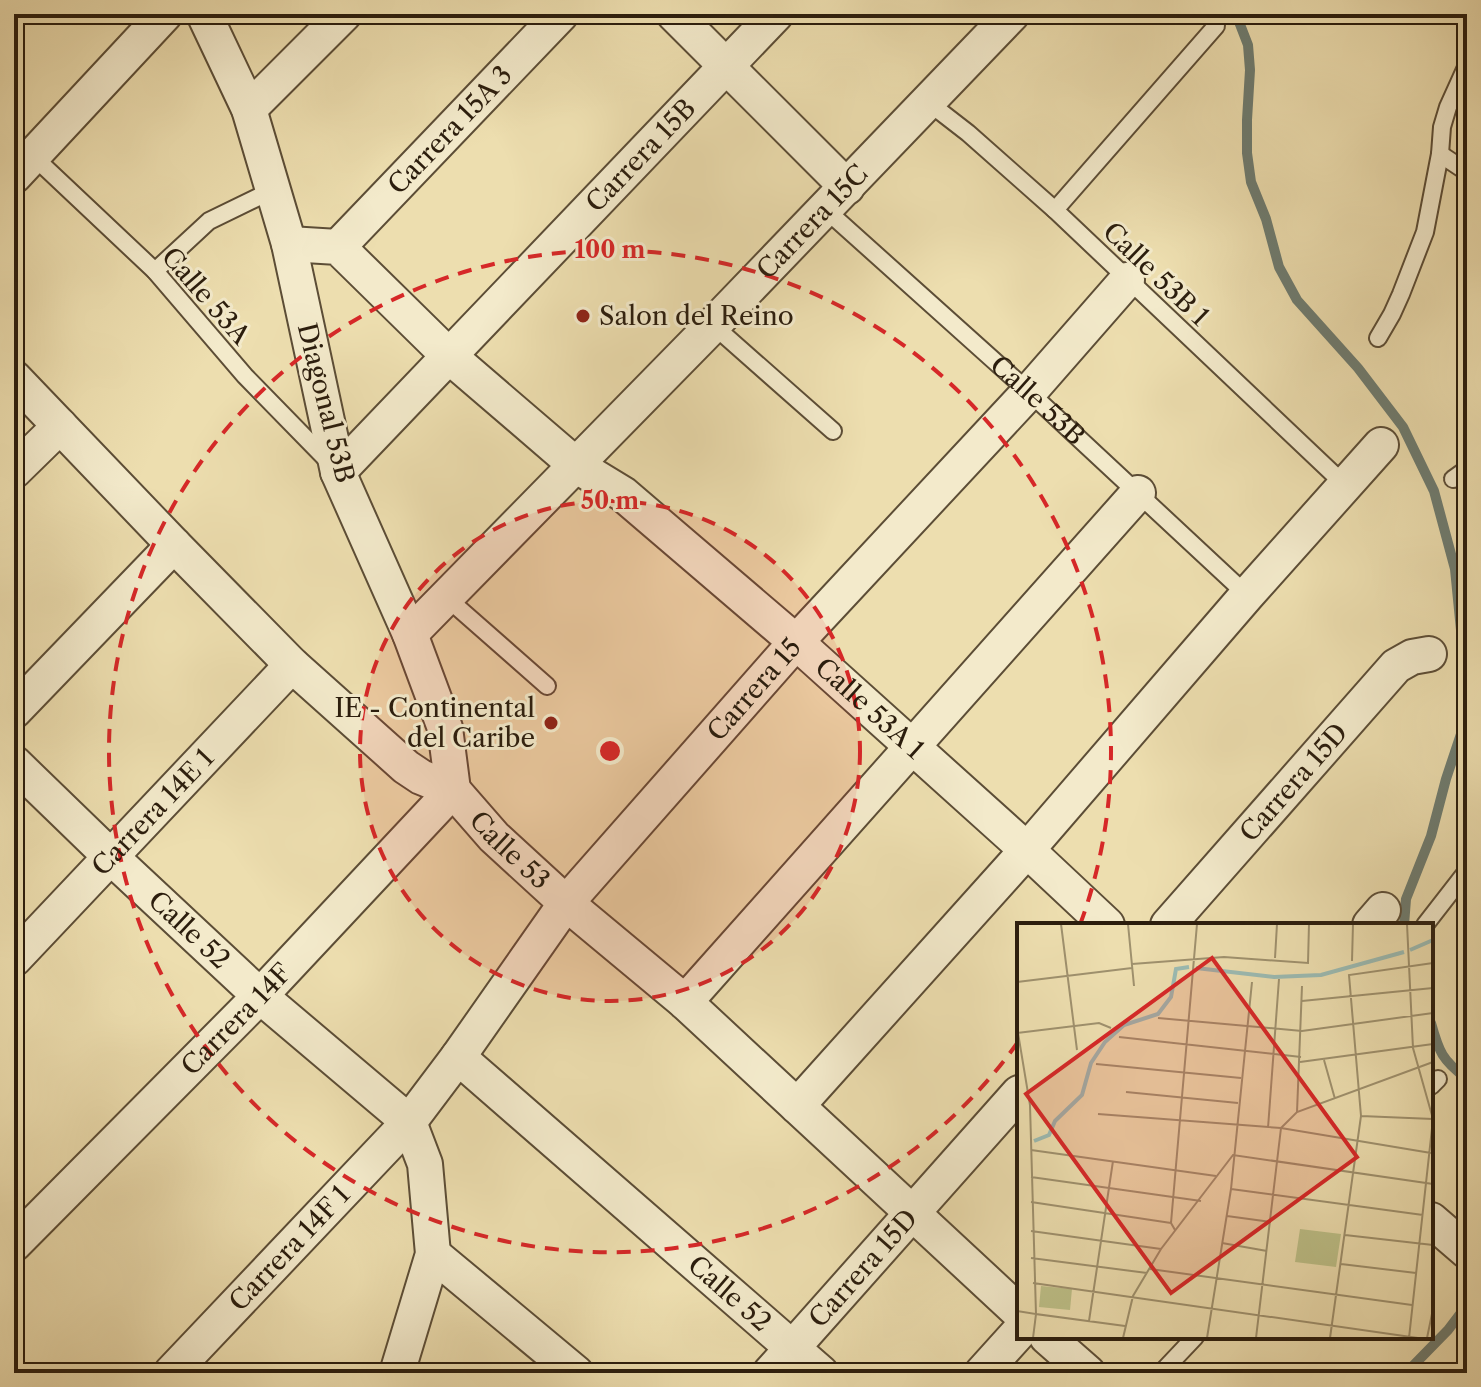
<svg xmlns="http://www.w3.org/2000/svg" width="1481" height="1387" viewBox="0 0 1481 1387" font-family="'Libre Caslon Text',serif">
<style>
.lines{fill:none;stroke-linecap:round;stroke-linejoin:round}
.stream{stroke:#6e7c71;stroke-width:10}
.service-casing{stroke:#5c4d36;stroke-width:20}
.minor-casing{stroke:#5c4d36;stroke-width:38}
.service{stroke:#f3eacb;stroke-width:16}
.minor{stroke:#f3eacb;stroke-width:34}
.ring{fill:none;stroke:#d62828;stroke-width:4;stroke-dasharray:14 10}
.poi-dot{fill:#8f2418;stroke:#f3eacb;stroke-width:3}
.labels{text-anchor:middle;stroke-width:6;stroke-linejoin:round;paint-order:stroke}
.street-label{font-size:26px;fill:#2b1d0d;stroke:#f3eacb}
.poi-label{font-size:26px;fill:#2b1d0d;stroke:#f3eacb;text-anchor:start}
.inset-river{fill:none;stroke:#9bbbb3;stroke-width:4}
.inset-road{fill:none;stroke:#9f916e;stroke-width:2}
.view{fill:#d62828;fill-opacity:0.15;stroke:#d62828;stroke-width:4}
.inset-edge{fill:none;stroke:#2b1d0d;stroke-width:4}
.centre{fill:#d62828;stroke:#f3eacb;stroke-width:4}
.ring-label{font-size:24px;text-anchor:middle;font-weight:bold;fill:#d62828;stroke:#f3eacb;stroke-width:6;stroke-linejoin:round;paint-order:stroke}
</style>
<rect width="100%" height="100%" fill="#eddeaf"/>
<filter id="stains"><feTurbulence type="fractalNoise" baseFrequency=".0025" numOctaves="4"/><feColorMatrix values="0 0 0 0 .2 0 0 0 0 .09 0 0 0 0 .02 0 0 0 .5 -.17"/></filter>
<radialGradient id="worn" r=".72"><stop offset=".6" stop-color="#630" stop-opacity="0"/><stop offset="1" stop-color="#630" stop-opacity=".3"/></radialGradient>
<g class="lines">
<g class="stream">
<polyline points="1236,14 1248,45 1250,70 1247,120 1247,153 1251,182 1266,219 1279,267 1297,300 1358,368 1403,427 1434,491 1455,569 1467,691"/>
<polyline points="1404,925 1406,899 1431,836 1446,779 1467,716"/>
<path d="M1431 1023C1439 1052 1442 1060 1467 1079"/>
<polyline points="1406,1373 1448,1330 1467,1305"/>
</g>
<defs>
<g id="service">
<polyline points="928,102 968,133 1055,210 1346,486"/>
<polyline points="1440,154 1467,172"/>
<polyline points="33,156 155,271 245,376 329,462"/>
<path id="s1" d="M825 209 1029 392 1247 595"/>
<polyline points="1055,210 1216,26"/>
<polyline points="155,271 209,221 273,190"/>
<polyline points="713,325 833,431"/>
<polyline points="1378,338 1392,314 1401,294 1425,232 1440,154 1442,127 1448,107 1467,65"/>
<polyline points="1453,479 1467,469"/>
<polyline points="447,598 547,686"/>
<polyline points="1425,925 1467,871"/>
<polyline points="1431,1086 1438,1079"/>
<polyline points="1161,1373 1195,1337"/>
</g>
<g id="minor">
<polyline points="674,14 847,187"/>
<polyline points="249,109 344,14"/>
<polyline points="14,176 165,14"/>
<path id="s2" d="M289 244 338 247 449 356 577 466 623 494 796 642 1027 850 1107 925"/>
<path id="s3" d="M338 247 561 14"/>
<path id="s4" d="M14 378 174 545 292 665 406 767 421 777 453 790 494 837 566 903 685 1002 1019 1312"/>
<polyline points="14,471 60,426"/>
<path id="s5" d="M338 472 776 14"/>
<path id="s6" d="M410 634 713 325 1012 14"/>
<polyline points="14,711 174,545"/>
<path id="s7" d="M14 763 111 857 260 996 409 1122 425 1164 433 1254 397 1373"/>
<path id="s8" d="M1168 925 1396 666 1412 657 1429 654"/>
<polyline points="1370,925 1383,910"/>
<path id="s9" d="M14 959 292 665"/>
<polyline points="685,1002 1138,493"/>
<path id="s10" d="M458 1057 821 1373"/>
<polyline points="797,1106 1027,850 1247,595 1381,445"/>
<polyline points="1431,1220 1467,1251"/>
<path id="s11" d="M14 1244 260 996 453 790 445 728 410 634 338 472 289 244 249 109 204 14"/>
<polyline points="433,1254 576,1373"/>
<polyline points="1047,1337 1088,1373"/>
<path id="s12" d="M171 1373 409 1122 458 1057 566 903 796 642 1029 392 1127 280"/>
<path id="s13" d="M770 1373 1019 1093"/>
<polyline points="982,1373 1019,1332"/>
</g>
</defs>
<use href="#service" class="service-casing"/>
<use href="#minor" class="minor-casing"/>
<use href="#service" class="service"/>
<use href="#minor" class="minor"/>
</g>
<circle cx="610" cy="751" r="250" fill="#d62828" fill-opacity=".12"/>
<g class="ring">
<circle cx="610" cy="751" r="250"/>
<path d="M1018 1042A501 501 0 1 1 1081 922"/>
</g>
<g class="poi-dot">
<circle cx="583" cy="316" r="8"/>
<circle cx="551" cy="723" r="8"/>
</g>
<g class="labels">
<g class="street-label">
<text dy="9" stroke="none"><textPath href="#s3" startOffset="162">Carrera 15A 3</textPath></text>
<text dy="9" stroke="none"><textPath href="#s5" startOffset="438">Carrera 15B</textPath></text>
<text dy="9" stroke="none"><textPath href="#s6" startOffset="576">Carrera 15C</textPath></text>
<text transform="translate(1156 274) rotate(44)" y="9">Calle 53B 1</text>
<text transform="translate(206 296) rotate(49)" y="9">Calle 53A</text>
<text dy="9" stroke="none"><textPath href="#s1" startOffset="286">Calle 53B</textPath></text>
<text transform="translate(326 403) rotate(76)" y="9">Diagonal 53B</text>
<text dy="9" stroke="none"><textPath href="#s12" startOffset="900">Carrera 15</textPath></text>
<text dy="9" stroke="none"><textPath href="#s2" startOffset="754">Calle 53A 1</textPath></text>
<text dy="9" stroke="none"><textPath href="#s8" startOffset="190">Carrera 15D</textPath></text>
<text dy="9" stroke="none"><textPath href="#s9" startOffset="202">Carrera 14E 1</textPath></text>
<text dy="9" stroke="none"><textPath href="#s4" startOffset="688">Calle 53</textPath></text>
<text dy="9" stroke="none"><textPath href="#s7" startOffset="242">Calle 52</textPath></text>
<text dy="9" stroke="none"><textPath href="#s11" startOffset="316">Carrera 14F</textPath></text>
<text dy="9" stroke="none"><textPath href="#s12" startOffset="172">Carrera 14F 1</textPath></text>
<text dy="9" stroke="none"><textPath href="#s13" startOffset="140">Carrera 15D</textPath></text>
<text dy="9" stroke="none"><textPath href="#s10" startOffset="360">Calle 52</textPath></text>
</g>
<g class="poi-label">
<text x="599" y="325">Salon del Reino</text>
<text x="535" y="717" text-anchor="end">IE - Continental<tspan x="535" dy="30">del Caribe</tspan></text>
</g>
</g>
<g transform="translate(1017 923)">
<rect width="416" height="416" fill="#eddeaf"/>
<path d="M283 306 324 311 319 344 278 339ZM24 363 55 366 53 387 22 384Z" fill="#bdc088"/>
<path class="inset-river" d="M393 27 416 17M179 45 257 54 304 52 387 29M17 218 32 212 38 198 65 172 74 140 88 119 107 102 141 91 154 74 159 46 172 44"/>
<path class="inset-road" d="M44 1 60 127M111 1 117 63M390 1 396 125 416 196 392 415M258 35 260 1M335 38 336 1M115 41 207 34 291 40 292 1M0 59 115 45M285 78 416 65M141 95 285 108 416 90M0 104 13 182 19 391 108 403M0 110 82 100 94 105M102 114 284 134M307 137 318 176M283 139 416 121M79 141 224 155M109 169 221 180M280 189 285 63M81 191 264 205 414 230M344 193 416 196M251 205 262 56M264 205 280 189 416 139M14 227 199 253M14 254 184 278M214 266 406 292M14 279 154 300M210 293 254 299M158 307 154 300 180 1M14 308 144 326M328 312 416 322M205 320 250 328M14 335 130 350M324 341 399 350M133 346 395 382M16 360 401 415M0 388 19 391 16 415M72 398 96 238M106 415 116 373 144 326 216 232 416 261M190 415 214 266 235 59M239 415 264 205M313 415 344 193 332 52 416 40M410 415 416 386"/>
<path class="view" d="M195 35 340 234 154 370 9 171Z"/>
<rect width="416" height="416" class="inset-edge"/>
</g>
<circle cx="610" cy="751" r="12" class="centre"/>
<g class="ring-label">
<text x="610" y="258">100 m</text>
<text x="610" y="509">50 m</text>
</g>
<rect width="1481" height="1387" fill="none" stroke="#eddeaf" stroke-width="48"/>
<rect x="16" y="16" width="1449" height="1355" fill="none" stroke="#2b1d0d" stroke-width="4"/>
<rect x="24" y="24" width="1433" height="1339" fill="none" stroke="#2b1d0d" stroke-width="2"/>
<rect width="100%" height="100%" filter="url(#stains)"/>
<rect width="100%" height="100%" fill="url(#worn)"/>
</svg>
